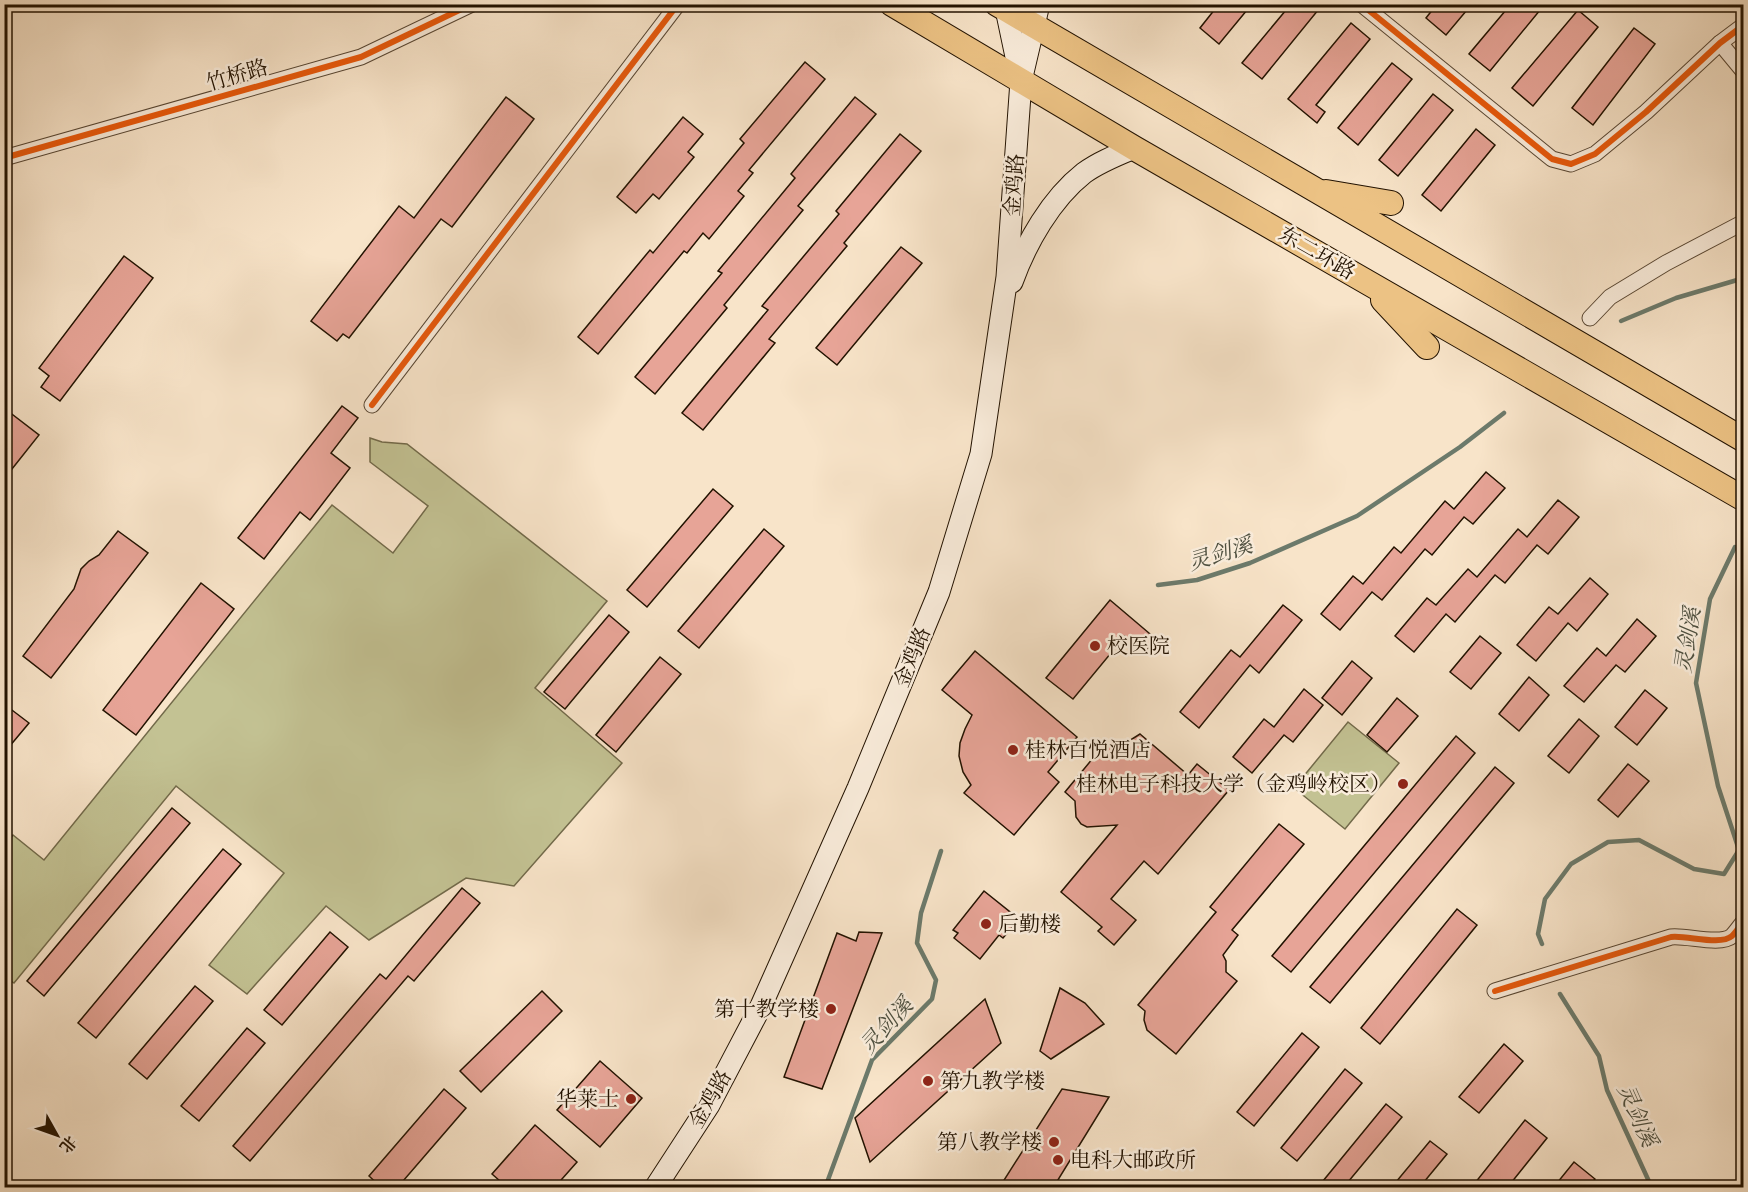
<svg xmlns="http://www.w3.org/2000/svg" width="1748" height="1192" viewBox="0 0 1748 1192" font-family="'Libre Caslon Text','Noto Serif SC',serif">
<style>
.green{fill:#c3c293;stroke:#726a4a;stroke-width:1.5}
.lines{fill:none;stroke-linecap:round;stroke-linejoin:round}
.stream{stroke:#6c7a6b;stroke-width:4.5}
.building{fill:#e7a497;stroke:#221200;stroke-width:1.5}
.street-casing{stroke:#584632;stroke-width:17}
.secondary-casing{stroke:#221200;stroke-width:23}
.primary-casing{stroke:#221200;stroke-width:26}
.street{stroke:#faeddc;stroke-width:15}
.secondary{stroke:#faeddc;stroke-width:21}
.primary{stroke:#ecc284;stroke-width:24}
.cycleway-casing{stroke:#faeddc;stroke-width:10}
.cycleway{stroke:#e8590c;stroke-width:6}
.poi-dot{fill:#8f2418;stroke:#faeddc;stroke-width:2}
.labels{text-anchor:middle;stroke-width:5;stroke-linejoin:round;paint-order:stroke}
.street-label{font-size:21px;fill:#221200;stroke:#faeddc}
.poi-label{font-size:21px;fill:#221200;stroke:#faeddc;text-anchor:start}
.water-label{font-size:22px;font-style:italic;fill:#4d4f3f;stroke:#faeddc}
</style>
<rect width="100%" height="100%" fill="#f8e4c9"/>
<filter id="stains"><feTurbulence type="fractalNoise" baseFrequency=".00333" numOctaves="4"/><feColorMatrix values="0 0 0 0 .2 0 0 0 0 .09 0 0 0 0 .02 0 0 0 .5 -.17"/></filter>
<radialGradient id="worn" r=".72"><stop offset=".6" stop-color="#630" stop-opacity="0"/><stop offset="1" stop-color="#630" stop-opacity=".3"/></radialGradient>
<g class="green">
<polygon points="370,438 382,442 407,444 607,601 535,688 622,763 514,886 466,878 369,940 326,906 247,994 209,965 284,873 176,786 14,983 4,976 5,845 13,835 44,860 332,505 393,553 428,506 370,462"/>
<polygon points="1348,722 1399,763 1345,829 1294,788"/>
</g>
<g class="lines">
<g class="stream">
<polyline points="1621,321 1676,298 1744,278"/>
<polyline points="1158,585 1197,580 1250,563 1357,516 1460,447 1504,413"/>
<polyline points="1542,944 1538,934 1545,899 1571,864 1608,842 1639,840 1694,869 1724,874 1739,850 1718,786 1696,683 1710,599 1735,547"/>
<polyline points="1560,994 1599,1056 1607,1090 1652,1188"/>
<polyline points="825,1188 872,1060 932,999 936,980 917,943 921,913 941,851"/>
</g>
</g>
<g class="building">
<polygon points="1219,4 1252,4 1219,44 1200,28"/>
<polygon points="1291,4 1323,4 1262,79 1242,63"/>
<polygon points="1437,4 1472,4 1446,35 1426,18"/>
<polygon points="1511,4 1545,4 1490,71 1469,54"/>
<polygon points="1578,10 1598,27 1533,106 1512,88"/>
<polygon points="1351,23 1370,39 1316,105 1325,112 1317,123 1288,99"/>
<polygon points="1634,28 1655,44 1593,125 1572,108"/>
<polygon points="805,62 825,79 749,170 753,173 738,191 744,196 709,239 703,233 687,253 684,251 598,354 578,337 650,250 653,253 744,143 740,139"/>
<polygon points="1392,63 1412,79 1358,145 1338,128"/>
<polygon points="1433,94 1453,110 1398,176 1379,160"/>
<polygon points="506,97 534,119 452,227 441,219 349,338 343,334 337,341 311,321 399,206 414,218"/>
<polygon points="855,97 876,114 798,206 803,210 724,305 727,308 655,394 635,377 722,273 718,271 795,178 791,174"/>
<polygon points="683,117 703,134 688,152 694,157 659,199 653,194 636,213 617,197"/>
<polygon points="1476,129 1495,145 1441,211 1422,195"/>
<polygon points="900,134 921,151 844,243 847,246 769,339 775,343 703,430 682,413 768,310 762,306 839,214 836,211"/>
<polygon points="901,247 922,263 837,365 816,348"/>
<polygon points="124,256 153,278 60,401 41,387 49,376 39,368"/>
<polygon points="342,406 358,418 331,453 350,468 310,520 300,512 264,559 238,538"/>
<polygon points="4,408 39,435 4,479"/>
<polygon points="1486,472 1505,488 1473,524 1464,517 1432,555 1425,549 1382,600 1372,592 1340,630 1321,614 1353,576 1363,584 1394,547 1401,553 1445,501 1454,509"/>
<polygon points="713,489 733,506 647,607 627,590"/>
<polygon points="1558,500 1579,517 1548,554 1537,545 1505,583 1495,575 1455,622 1446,614 1414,652 1395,636 1427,598 1436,605 1468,569 1477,577 1518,529 1527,537"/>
<polygon points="764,529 784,546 699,648 678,631"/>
<polygon points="118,531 148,553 51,678 23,656 74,589 81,569 89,561 99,555"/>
<polygon points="1590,578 1608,594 1577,631 1568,623 1536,661 1517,645 1549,607 1558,614"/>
<polygon points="201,583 234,609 136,735 103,710"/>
<polygon points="1110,600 1156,639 1144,653 1125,636 1073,699 1046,678"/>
<polygon points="1283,605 1302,620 1259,673 1250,665 1199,728 1180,712 1231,650 1240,657"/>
<polygon points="609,615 629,632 565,709 544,692"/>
<polygon points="1637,619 1656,636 1625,672 1616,665 1584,702 1564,686 1597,648 1606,656"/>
<polygon points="1480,636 1501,653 1471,689 1450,672"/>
<polygon points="975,651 1077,737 1048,772 1059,782 1014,835 964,793 971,785 963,772 959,756 960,743 965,729 972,715 942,690"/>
<polygon points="660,657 681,674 616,752 596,735"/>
<polygon points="1352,661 1372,678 1342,715 1322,698"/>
<polygon points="1529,677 1549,695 1519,731 1499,714"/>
<polygon points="1304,689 1323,705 1293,742 1284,735 1252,773 1233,757 1264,719 1274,727"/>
<polygon points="1645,690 1667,708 1637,745 1615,727"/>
<polygon points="1397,698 1418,716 1387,752 1367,735"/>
<polygon points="4,704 29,723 4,753"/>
<polygon points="1579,719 1599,736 1569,773 1548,756"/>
<polygon points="1140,734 1188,775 1197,764 1229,790 1158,874 1144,861 1111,899 1136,920 1114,945 1098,931 1102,927 1061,892 1117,825 1087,827 1081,824 1076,817 1075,801 1065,792 1103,746 1121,746"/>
<polygon points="1456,736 1475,753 1291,972 1272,956"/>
<polygon points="1628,764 1649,781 1618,817 1598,800"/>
<polygon points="1495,767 1514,783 1330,1003 1310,987"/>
<polygon points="172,808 190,823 44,996 27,981"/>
<polygon points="1279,824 1304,844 1232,930 1238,935 1223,955 1226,961 1226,972 1237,981 1176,1054 1147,1030 1144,1020 1145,1011 1138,1005 1216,912 1210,907"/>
<polygon points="223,849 241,864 96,1038 78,1023"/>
<polygon points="462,888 480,903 414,981 408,976 250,1161 233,1146 380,974 386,979"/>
<polygon points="984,891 1019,919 1003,938 999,935 980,959 954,938 958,933 953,930"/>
<polygon points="1457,909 1477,925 1380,1044 1361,1028"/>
<polygon points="330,932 348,947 282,1025 264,1010"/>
<polygon points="859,932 882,933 822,1089 784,1077 837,933 856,941"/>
<polygon points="195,986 213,1001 147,1079 129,1064"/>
<polygon points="1060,988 1085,1003 1104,1024 1051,1059 1040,1051"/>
<polygon points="542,991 562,1011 481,1092 460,1071"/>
<polygon points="985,999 1001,1043 870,1162 855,1118"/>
<polygon points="247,1028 265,1043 199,1121 181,1106"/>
<polygon points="1302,1033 1319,1047 1254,1126 1237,1112"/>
<polygon points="1504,1044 1523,1061 1479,1113 1459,1097"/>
<polygon points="600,1061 642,1098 600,1147 557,1110"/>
<polygon points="1345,1069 1362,1083 1297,1161 1281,1148"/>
<polygon points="444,1089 466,1108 397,1188 382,1188 369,1176"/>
<polygon points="1062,1089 1109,1097 1053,1188 999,1188"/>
<polygon points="1386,1104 1402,1117 1343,1188 1332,1188 1323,1181"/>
<polygon points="1525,1120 1547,1138 1507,1188 1471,1188"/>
<polygon points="535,1125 577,1162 554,1188 508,1188 492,1174"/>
<polygon points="1430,1141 1447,1154 1419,1188 1391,1188"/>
<polygon points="1574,1162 1595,1179 1588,1188 1553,1188"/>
</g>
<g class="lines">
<defs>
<g id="street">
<polyline points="1361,4 1552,159 1571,164 1595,154 1646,112 1720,43 1744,25"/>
<polyline points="1720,43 1744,72"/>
<polyline points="4,158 361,57 472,4"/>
<polyline points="1590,318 1610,297 1666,263 1744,222"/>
<polyline points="372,405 678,4"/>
<path d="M1495 991 1671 937C1687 935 1720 946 1732 936 1736 932 1740 926 1744 921"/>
</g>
<g id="secondary">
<polyline points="1008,4 1006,9 1019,71"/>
<path d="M1012 282C1026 243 1051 199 1084 173 1099 162 1117 155 1134 148"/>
<polyline points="655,1188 709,1105 761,1006 858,788 939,592 981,454 1007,277 1021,81 1039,4"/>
</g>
<g id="primary">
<polyline points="892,4 1134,148 1744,499"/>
<polyline points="997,4 1744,440"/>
<polyline points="1326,192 1391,203"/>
<polyline points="1383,300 1427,347"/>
</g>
</defs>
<use href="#street" class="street-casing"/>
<use href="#secondary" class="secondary-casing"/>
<use href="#primary" class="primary-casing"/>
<use href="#street" class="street"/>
<use href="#secondary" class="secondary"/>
<use href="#primary" class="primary"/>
<defs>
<g id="cycleway">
<polyline points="1361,4 1552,159 1571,164 1595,154 1646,112 1720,43 1744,25"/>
<polyline points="4,158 361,57 472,4"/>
<polyline points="372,405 678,4"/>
<path d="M1495 991 1671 937C1687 935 1720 946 1732 936 1736 932 1740 926 1744 921"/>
</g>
</defs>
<use href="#cycleway" class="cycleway-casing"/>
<use href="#cycleway" class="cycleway"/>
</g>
<g class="poi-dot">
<circle cx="1095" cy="646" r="6"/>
<circle cx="1013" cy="750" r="6"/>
<circle cx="1403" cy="784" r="6"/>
<circle cx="986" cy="924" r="6"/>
<circle cx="831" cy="1009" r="6"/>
<circle cx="928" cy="1081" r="6"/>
<circle cx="631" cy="1099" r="6"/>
<circle cx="1054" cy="1142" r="6"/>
<circle cx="1058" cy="1160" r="6"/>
</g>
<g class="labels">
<g class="street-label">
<text transform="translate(237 75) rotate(-16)" y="7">竹桥路</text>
<text transform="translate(1014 185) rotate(-86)" y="7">金鸡路</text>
<text transform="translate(1317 253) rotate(30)" y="7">东二环路</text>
<text transform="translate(912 657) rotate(-68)" y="7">金鸡路</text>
<text transform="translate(710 1099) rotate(-60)" y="7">金鸡路</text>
</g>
<g class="poi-label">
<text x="1107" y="653">校医院</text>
<text x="1025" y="757">桂林百悦酒店</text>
<text x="1391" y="791" text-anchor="end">桂林电子科技大学（金鸡岭校区）</text>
<text x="998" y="931">后勤楼</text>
<text x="819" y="1016" text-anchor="end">第十教学楼</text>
<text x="940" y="1088">第九教学楼</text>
<text x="619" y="1106" text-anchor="end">华莱士</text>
<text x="1042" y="1149" text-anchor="end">第八教学楼</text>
<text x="1070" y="1167">电科大邮政所</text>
</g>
<g class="water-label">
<text transform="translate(1220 553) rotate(-17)" y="8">灵剑溪</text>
<text transform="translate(1687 640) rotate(-81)" y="8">灵剑溪</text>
<text transform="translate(886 1025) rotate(-48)" y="8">灵剑溪</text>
<text transform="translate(1638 1115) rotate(66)" y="8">灵剑溪</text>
</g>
</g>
<rect width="1748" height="1192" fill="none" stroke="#f8e4c9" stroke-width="24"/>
<rect x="6" y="6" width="1736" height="1180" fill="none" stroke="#221200" stroke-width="3"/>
<rect x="12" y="12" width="1724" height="1168" fill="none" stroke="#221200" stroke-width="1.5"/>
<g transform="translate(57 1135) rotate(130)" stroke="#faeddc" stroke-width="4.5" paint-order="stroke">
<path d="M0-4.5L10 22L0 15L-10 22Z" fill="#221200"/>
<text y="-9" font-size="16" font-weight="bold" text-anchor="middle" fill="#221200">北</text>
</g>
<rect width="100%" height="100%" filter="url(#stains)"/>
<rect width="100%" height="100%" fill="url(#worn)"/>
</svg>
